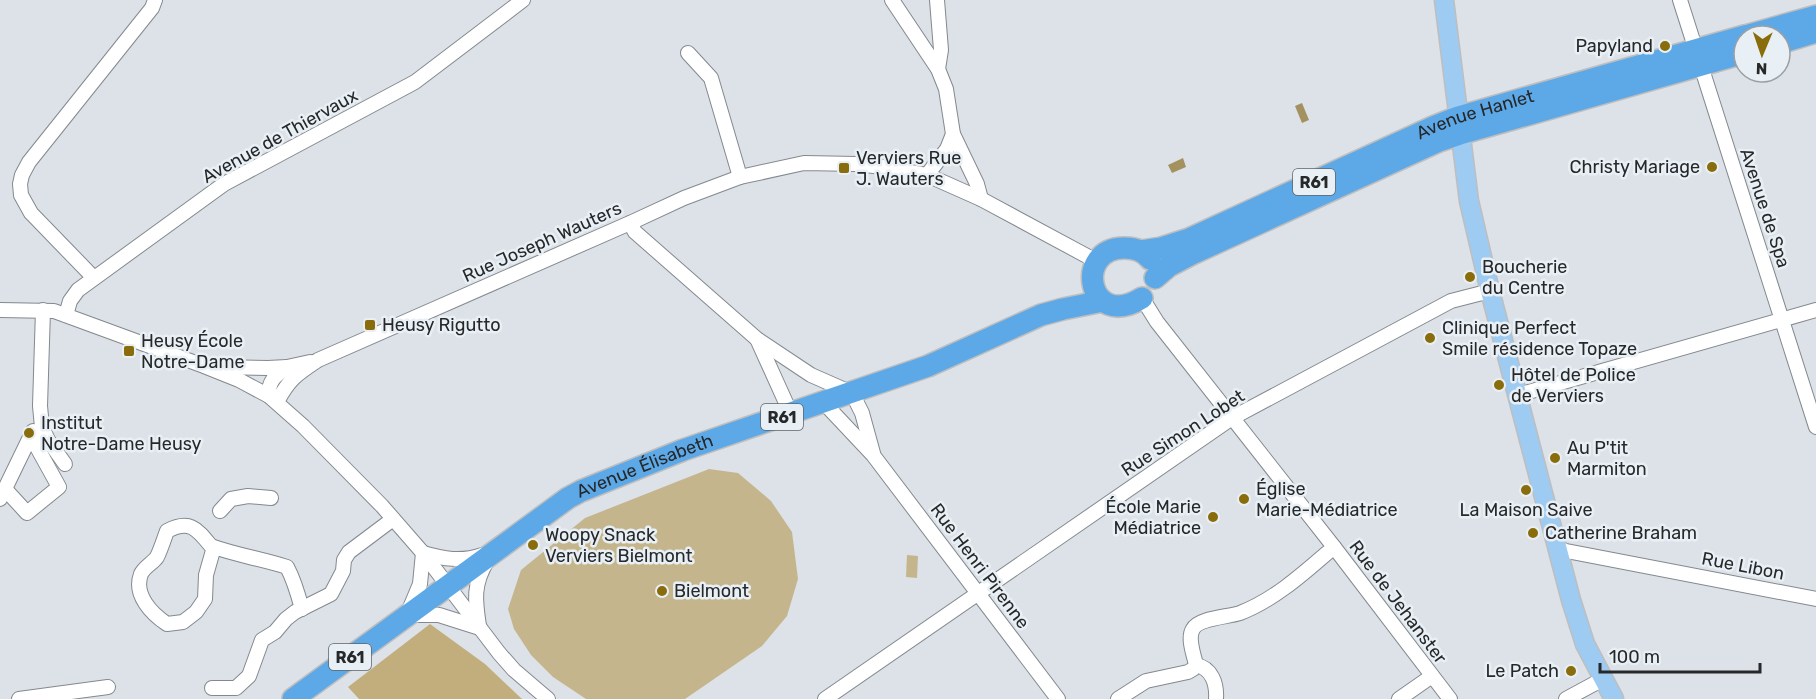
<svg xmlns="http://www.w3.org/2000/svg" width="1816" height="699" viewBox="0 0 1816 699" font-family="Rubik,sans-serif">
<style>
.green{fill:#c5b58c}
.forest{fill:#c2ae7d}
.water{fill:#a49160}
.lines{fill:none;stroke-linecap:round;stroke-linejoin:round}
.minor-casing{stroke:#83898e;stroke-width:16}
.major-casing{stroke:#bebebf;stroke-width:21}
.highway-casing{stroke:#bebebf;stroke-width:24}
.minor{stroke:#fff;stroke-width:14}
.major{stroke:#9ecbf1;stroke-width:18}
.highway{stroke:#5da9e7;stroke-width:21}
.poi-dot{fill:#896c0b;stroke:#e9f0f5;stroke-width:2}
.labels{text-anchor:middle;stroke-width:5;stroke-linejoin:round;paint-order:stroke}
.shield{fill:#e9f0f5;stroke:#606467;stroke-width:1.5}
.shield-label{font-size:16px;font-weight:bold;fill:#26282a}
.poi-label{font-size:18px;fill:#26282a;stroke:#e9f0f5;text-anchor:start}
.street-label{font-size:18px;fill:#26282a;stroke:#e9f0f5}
</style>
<rect width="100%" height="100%" fill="#dce2e8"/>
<g class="green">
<polygon points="709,469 738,473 771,501 792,532 798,579 787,616 762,646 685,699 586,699 553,677 531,655 514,629 508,609 521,570 585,518"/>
<polygon points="907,555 918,556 917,578 906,577"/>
</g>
<polygon class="forest" points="430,624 485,664 522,699 359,699 348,687"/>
<g class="water">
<polygon points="1302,103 1309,120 1302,123 1295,106"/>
<polygon points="1183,158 1186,167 1172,173 1168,165"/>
</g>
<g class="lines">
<defs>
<g id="minor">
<polyline points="892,0 938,69 946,89 953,134 977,184 981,199"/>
<polyline points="937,0 941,50 938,69"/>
<polyline points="1680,0 1816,427"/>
<polyline points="688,53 711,78 740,177"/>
<polyline points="927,175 947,149 953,134"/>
<polyline points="630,223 635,232 757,339 811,375 852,393 862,413 873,453"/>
<polyline points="94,278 31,213 21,195 20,184 22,175 29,162 152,8 155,0"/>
<polyline points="1142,298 1157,322 1334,547 1450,699"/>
<polyline points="0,310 54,311 204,366 239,380 269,396 303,426 382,506 423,553 499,653 514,670 548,699"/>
<polyline points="43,310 40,406 42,427 48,440 65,464"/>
<polyline points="66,315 70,301 78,290 224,184 415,82 523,0"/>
<polyline points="758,341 791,414"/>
<polyline points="215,367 268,368 287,367 310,362"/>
<polyline points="1518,395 1816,310"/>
<path d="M269 396C268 381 275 376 287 367"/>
<path d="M277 402C289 379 297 374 318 360L630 223 684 198 740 177 804 163 856 164 891 168 927 175 981 199 1098 262"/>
<polyline points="824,403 873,455 1058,699"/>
<polyline points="5,489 27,513 59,487 33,440 32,434"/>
<polyline points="0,499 33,431"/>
<polyline points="220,511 231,499 248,496 271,498"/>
<path d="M214 547 206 575 205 599 196 612 183 622 167 624C152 614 133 595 141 574 144 567 153 563 157 557 161 549 164 539 167 531 190 519 197 529 211 546 236 555 262 559 287 567 294 580 298 594 302 609"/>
<polyline points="1556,549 1816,599"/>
<polyline points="423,553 420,584 407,615 439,615 480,628"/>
<path d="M423 553C443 559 462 562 482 555"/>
<path d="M479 626C475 600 473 585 487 561"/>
<path d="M1196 665C1212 668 1217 684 1216 699"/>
<polyline points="212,688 236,688 249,676 262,640 275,632 286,619 295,612 331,594 343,571 344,560 349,552 393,519"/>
<polyline points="19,699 108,687"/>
<polyline points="825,699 1232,418 1451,301 1490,291"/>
<path d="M1118 699 1146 681 1188 672 1193 669 1196 665C1194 655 1187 638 1193 629 1198 618 1229 617 1240 613 1276 599 1305 572 1334 547"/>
<polyline points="1399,699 1432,676"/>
<polyline points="1566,699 1603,679"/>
</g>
<polyline id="major" points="1444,0 1469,201 1490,291 1571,600 1585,644 1614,699"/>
<g id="highway">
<polyline points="1745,36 1816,16"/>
<polyline points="1780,43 1816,32"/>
<path id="s1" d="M1141 251 1161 248 1189 239 1433 127 1458 117 1744 36"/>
<polyline points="1155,278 1169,266 1192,254 1439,141 1460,134 1744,53"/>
<path d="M1142 298C1087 332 1073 247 1125 248 1136 248 1144 251 1150 259"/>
<path id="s2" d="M293 699C384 632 476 565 568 498L581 491 683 450 928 366 1041 315 1063 309 1103 301"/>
</g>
</defs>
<use href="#minor" class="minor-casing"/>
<use href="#major" class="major-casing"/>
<use href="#highway" class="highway-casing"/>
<use href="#minor" class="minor"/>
<use href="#major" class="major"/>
<use href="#highway" class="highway"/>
</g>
<g class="poi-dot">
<circle cx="1665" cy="46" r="6"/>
<circle cx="1712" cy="167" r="6"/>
<rect x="838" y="162" width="12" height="12" rx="3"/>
<circle cx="1470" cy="277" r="6"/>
<rect x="364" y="319" width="12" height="12" rx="3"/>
<circle cx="1430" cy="338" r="6"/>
<rect x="123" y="345" width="12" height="12" rx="3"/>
<circle cx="1499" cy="385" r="6"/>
<circle cx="29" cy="433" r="6"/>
<circle cx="1555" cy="458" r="6"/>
<circle cx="1526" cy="490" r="6"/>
<circle cx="1244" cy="499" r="6"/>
<circle cx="1213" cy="517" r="6"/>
<circle cx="1533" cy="533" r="6"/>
<circle cx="533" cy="545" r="6"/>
<circle cx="662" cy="591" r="6"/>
<circle cx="1571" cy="671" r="6"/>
</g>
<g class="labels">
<g class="shield">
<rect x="1293" y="169" width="42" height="26" rx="4.5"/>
<rect x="761" y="404" width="42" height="26" rx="4.5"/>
<rect x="329" y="644" width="42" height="26" rx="4.5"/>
</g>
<g class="shield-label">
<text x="1314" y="188">R61</text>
<text x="782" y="423">R61</text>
<text x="350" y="663">R61</text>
</g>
<g class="poi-label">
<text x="1653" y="52" text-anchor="end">Papyland</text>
<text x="856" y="164">Verviers Rue<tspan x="856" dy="21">J. Wauters</tspan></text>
<text x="1700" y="173" text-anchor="end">Christy Mariage</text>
<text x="1482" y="273">Boucherie<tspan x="1482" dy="21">du Centre</tspan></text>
<text x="382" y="331">Heusy Rigutto</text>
<text x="1442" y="334">Clinique Perfect<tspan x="1442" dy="21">Smile résidence Topaze</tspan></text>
<text x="141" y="347">Heusy École<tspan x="141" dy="21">Notre-Dame</tspan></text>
<text x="1511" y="381">Hôtel de Police<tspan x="1511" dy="21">de Verviers</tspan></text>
<text x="41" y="429">Institut<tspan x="41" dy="21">Notre-Dame Heusy</tspan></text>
<text x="1567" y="454">Au P'tit<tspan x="1567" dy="21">Marmiton</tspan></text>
<text x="1256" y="495">Église<tspan x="1256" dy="21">Marie-Médiatrice</tspan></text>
<text x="1201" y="513" text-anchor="end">École Marie<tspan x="1201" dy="21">Médiatrice</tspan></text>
<text x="1526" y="516" text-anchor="middle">La Maison Saive</text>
<text x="1545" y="539">Catherine Braham</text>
<text x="545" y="541">Woopy Snack<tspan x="545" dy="21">Verviers Bielmont</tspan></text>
<text x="674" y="597">Bielmont</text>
<text x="1559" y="677" text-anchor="end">Le Patch</text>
</g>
<g class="street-label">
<text dy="6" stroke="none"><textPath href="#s1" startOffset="362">Avenue Hanlet</textPath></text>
<text transform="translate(280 136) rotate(-29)" y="6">Avenue de Thiervaux</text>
<text transform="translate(1765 208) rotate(72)" y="6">Avenue de Spa</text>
<text transform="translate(542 242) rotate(-24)" y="6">Rue Joseph Wauters</text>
<text transform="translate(1183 433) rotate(-33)" y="6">Rue Simon Lobet</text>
<text dy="6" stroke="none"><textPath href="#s2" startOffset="424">Avenue Élisabeth</textPath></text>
<text transform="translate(980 566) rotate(53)" y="6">Rue Henri Pirenne</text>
<text transform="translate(1743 566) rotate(11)" y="6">Rue Libon</text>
<text transform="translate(1398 602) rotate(53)" y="6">Rue de Jehanster</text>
</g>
</g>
<g transform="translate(1762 54) rotate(182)"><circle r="28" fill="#e9f0f5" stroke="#9ba0a4" stroke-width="1.5"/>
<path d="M0-4.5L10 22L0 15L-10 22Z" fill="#896c0b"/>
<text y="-9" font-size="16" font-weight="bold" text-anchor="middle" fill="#26282a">N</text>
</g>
<path d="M1600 663v9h160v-9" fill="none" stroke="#26282a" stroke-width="3"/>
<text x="1609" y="663" font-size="18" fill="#26282a" stroke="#e9f0f5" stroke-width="4.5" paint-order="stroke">100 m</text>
</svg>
